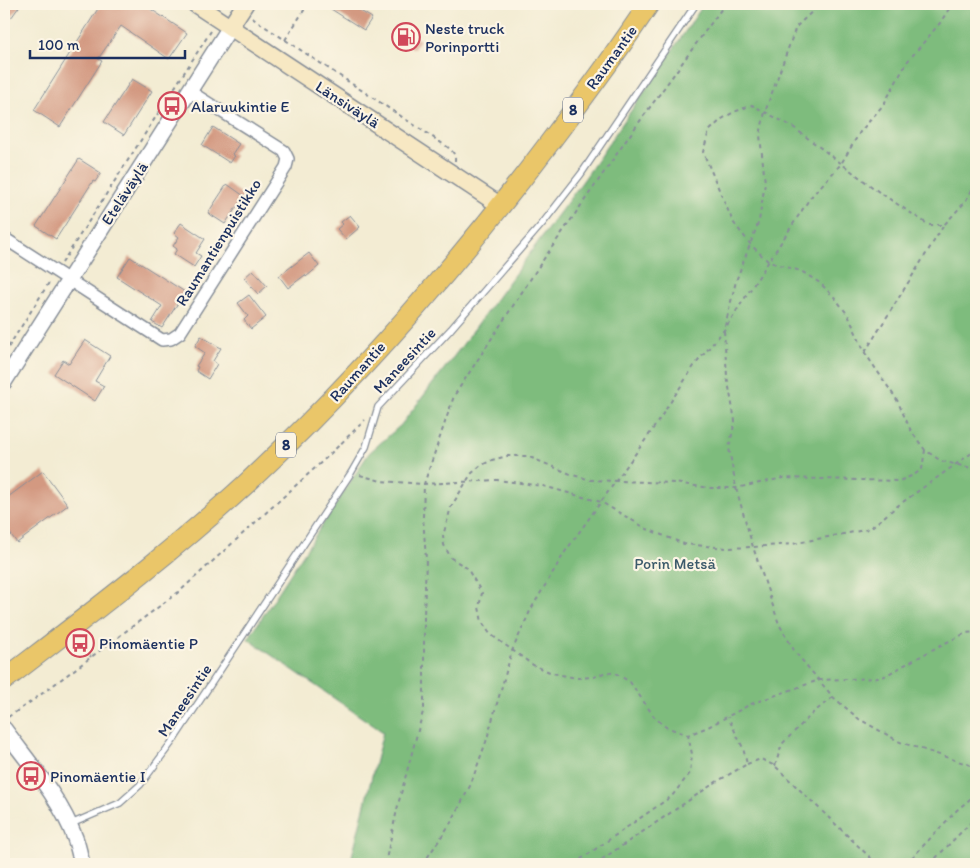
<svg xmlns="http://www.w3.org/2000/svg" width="980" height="868" viewBox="0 0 980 868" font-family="Itim,sans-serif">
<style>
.forest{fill:#7ebc7d;stroke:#4c766e}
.building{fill:#d39981}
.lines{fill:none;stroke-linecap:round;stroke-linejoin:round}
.service-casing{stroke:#878e98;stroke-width:8}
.minor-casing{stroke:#878e98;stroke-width:14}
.tertiary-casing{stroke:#878e98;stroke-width:18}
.secondary-casing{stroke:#878e98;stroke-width:19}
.trunk-casing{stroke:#878e98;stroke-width:22}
.path{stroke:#878e98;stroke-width:2;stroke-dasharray:4 4;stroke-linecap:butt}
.service{stroke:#fff;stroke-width:5.5}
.minor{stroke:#fff;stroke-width:11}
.tertiary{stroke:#fff;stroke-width:15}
.secondary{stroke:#f7e8c3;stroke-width:16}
.trunk{stroke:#eac669;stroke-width:20}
.labels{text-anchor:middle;stroke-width:4.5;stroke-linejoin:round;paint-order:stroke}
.shield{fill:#fcf5e5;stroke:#5e6a86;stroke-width:1}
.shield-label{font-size:15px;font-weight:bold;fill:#1b2f5e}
.poi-label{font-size:16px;fill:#1b2f5e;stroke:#fcf5e5;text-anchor:start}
.street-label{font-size:16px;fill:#1b2f5e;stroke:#fcf5e5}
.park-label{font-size:16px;fill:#3c5a6b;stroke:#fcf5e5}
</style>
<rect width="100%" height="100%" fill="#fcf5e5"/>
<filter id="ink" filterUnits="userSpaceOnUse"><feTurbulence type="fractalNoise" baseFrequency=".02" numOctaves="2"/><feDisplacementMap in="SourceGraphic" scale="10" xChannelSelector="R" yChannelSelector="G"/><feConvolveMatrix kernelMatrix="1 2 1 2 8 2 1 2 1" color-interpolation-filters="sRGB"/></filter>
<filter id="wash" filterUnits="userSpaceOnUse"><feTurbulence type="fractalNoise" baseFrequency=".0096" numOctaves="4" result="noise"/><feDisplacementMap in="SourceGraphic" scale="20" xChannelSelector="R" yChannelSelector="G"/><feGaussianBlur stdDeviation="1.12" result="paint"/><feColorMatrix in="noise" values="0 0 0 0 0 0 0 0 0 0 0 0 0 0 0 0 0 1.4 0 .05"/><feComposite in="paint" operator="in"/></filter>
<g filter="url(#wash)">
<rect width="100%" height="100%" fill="#f3ecd3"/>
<polygon class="forest" points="704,4 976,4 976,864 350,864 383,732 248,639 369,453 401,425 461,347 585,178"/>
<g id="blocks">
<g class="building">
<polygon points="4,4 21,4 11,18 4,13"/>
<polygon points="101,4 143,4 187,33 169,59 121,26 98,59 102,61 60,127 34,110"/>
<polygon points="334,4 349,4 372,18 364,30 331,9"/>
<polygon points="397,26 420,40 414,49 392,35"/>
<polygon points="132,79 152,91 124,135 104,122"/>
<polygon points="213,127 239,144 232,154 235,156 230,163 202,145"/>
<polygon points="79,159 101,173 95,182 93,181 56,239 36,226"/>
<polygon points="227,184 244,196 225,224 208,213"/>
<polygon points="350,215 360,227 346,239 337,229 343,224 341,222"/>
<polygon points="181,223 205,239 196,253 201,256 194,267 174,254 177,249 173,246 179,237 174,233"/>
<polygon points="309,253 319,266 306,277 305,275 288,288 279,276"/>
<polygon points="130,257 185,292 162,328 152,322 162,306 117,277"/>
<polygon points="253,270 267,286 258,294 244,278"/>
<polygon points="249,295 266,317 251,329 244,320 248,316 238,303"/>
<polygon points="201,336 221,348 213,361 217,364 208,379 196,371 198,367 196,366 205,353 195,346"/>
<polygon points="85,340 110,356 95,381 104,386 95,401 54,374 63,360 69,364"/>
<polygon points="43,471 68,505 17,543 4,525 4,500"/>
</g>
</g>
</g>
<g filter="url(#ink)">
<use href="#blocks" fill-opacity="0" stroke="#878e98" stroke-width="1"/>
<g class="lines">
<defs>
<polyline id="service" points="71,824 120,803 140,785 175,738 351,473 366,447 378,407 451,329 542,224 581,174 696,4"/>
<polyline id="minor" points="4,238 162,340 171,339 180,333 286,167 288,159 284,151 189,91"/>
<g id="tertiary">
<polyline points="4,382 230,27"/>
<path d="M4 729C29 763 60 798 75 838 78 846 80 856 82 864"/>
</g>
<g id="secondary">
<polyline points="195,4 501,206"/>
<polyline points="230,27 245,4"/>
</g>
<path id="trunk" d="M4 680C86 617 170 554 246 484 357 380 458 264 550 142 584 97 618 51 649 4"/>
</defs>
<use href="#service" class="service-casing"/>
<use href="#minor" class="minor-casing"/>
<use href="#tertiary" class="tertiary-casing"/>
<use href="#secondary" class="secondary-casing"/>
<use href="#trunk" class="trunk-casing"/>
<g class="path">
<path d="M252 18 443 144C449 148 456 152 455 161"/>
<polyline points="285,40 308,4"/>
<polyline points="976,46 974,53 975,92 976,100"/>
<polyline points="976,183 965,202 944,225 929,225 879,192 793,127 752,105 734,112 722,119 709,131 703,152 733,222 751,245 769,262 801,271 820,283 835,298 848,315 865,353 897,400 911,431 925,450 941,461 976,469"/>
<polyline points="62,263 211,31"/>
<polyline points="725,326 736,281 759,221 765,183 760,135 765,112 796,27 820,4"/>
<polyline points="724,331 727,376 735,421 729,448 736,488 753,547 779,624 795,652 833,697 859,719 900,742 976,767"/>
<polyline points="865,352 944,225"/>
<polyline points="4,354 50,281"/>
<polyline points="925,450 922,469 914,475 899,481 783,478 736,488 711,488 674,483 591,480 573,475 527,456 507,456 492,460 480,466 471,474 451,507 443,536 444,545 451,558 467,568 482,593 479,607 482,622 490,634 533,665 552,673 576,678 594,677 606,672 617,674 630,682 655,718 666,727 688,735 708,727 751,704 819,680 881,678 941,645 966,633 976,632"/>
<polyline points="360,475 381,481 424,484 497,480 543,486 601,502 647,529 684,544 727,548 753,547 792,544 869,529 900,504 976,450"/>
<polyline points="80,643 91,657"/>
<polyline points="8,717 32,701 180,591 326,458 365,420"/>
<polyline points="747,764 761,759 775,766 877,864"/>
<polyline points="775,766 782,744 813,713 833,697"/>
<polyline points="385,864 399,801 424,708 424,616 426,559 423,517 424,484 454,396 541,263 632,132 725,4"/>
<polyline points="423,864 452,821 470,786 486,742 512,651 531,609 565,552 651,432 694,366 724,330 810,198 841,164 860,132 884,104 907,62 940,23 952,4"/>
<polyline points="574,864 672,796 690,773 692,754 688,735"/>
<polyline points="595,864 716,782 747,764 743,748 728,717"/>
<polyline points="906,864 957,810 976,794"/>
<polyline points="930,864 976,817"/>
<polyline points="967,864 976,854"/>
</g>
<use href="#service" class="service"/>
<use href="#minor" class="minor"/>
<use href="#tertiary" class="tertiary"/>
<use href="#secondary" class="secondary"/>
<use href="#trunk" class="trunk"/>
</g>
</g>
<defs>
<symbol id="fuel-ring" viewBox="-11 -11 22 22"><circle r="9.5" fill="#fcf5e5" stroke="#d1495b" stroke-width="1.5"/><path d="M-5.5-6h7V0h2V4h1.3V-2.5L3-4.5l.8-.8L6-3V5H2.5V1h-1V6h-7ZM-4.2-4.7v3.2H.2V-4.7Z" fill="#d1495b"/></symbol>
<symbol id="bus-ring" viewBox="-11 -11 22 22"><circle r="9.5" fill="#fcf5e5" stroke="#d1495b" stroke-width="1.5"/><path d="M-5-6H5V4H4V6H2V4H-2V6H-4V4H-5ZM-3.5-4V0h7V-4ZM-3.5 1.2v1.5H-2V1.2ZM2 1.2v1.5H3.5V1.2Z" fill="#d1495b"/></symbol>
</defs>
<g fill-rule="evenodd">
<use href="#fuel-ring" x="390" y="21" width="32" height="32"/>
<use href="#bus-ring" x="156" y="90" width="32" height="32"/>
<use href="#bus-ring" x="64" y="627" width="32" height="32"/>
<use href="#bus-ring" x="15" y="760" width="32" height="32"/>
</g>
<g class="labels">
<g class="shield">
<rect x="563" y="97.5" width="20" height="25" rx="4"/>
<rect x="276" y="432.5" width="20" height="25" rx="4"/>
</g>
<g class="shield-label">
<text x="573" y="115">8</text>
<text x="286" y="450">8</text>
</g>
<g class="poi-label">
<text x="425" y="34">Neste truck<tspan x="425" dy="18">Porinportti</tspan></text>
<text x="191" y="112">Alaruukintie E</text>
<text x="99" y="649">Pinomäentie P</text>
<text x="50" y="782">Pinomäentie I</text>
</g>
<g class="street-label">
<text transform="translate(611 57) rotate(-54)" y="6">Raumantie</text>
<text transform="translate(348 104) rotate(33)" y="6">Länsiväylä</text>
<text transform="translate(124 193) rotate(-57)" y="6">Eteläväylä</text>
<text transform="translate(218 242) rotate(-58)" y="6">Raumantienpuistikko</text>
<text transform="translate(404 360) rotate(-47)" y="6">Maneesintie</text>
<text transform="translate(357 371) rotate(-48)" y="6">Raumantie</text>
<text transform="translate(184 700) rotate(-56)" y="6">Maneesintie</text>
</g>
<g class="park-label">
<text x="675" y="569">Porin Metsä</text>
</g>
</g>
<rect width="980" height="868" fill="none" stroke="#fcf5e5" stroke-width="20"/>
<path d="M30 50v8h155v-8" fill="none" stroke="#1b2f5e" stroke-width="2.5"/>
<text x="38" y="50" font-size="15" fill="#1b2f5e" stroke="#fcf5e5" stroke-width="4" paint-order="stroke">100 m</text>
</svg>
